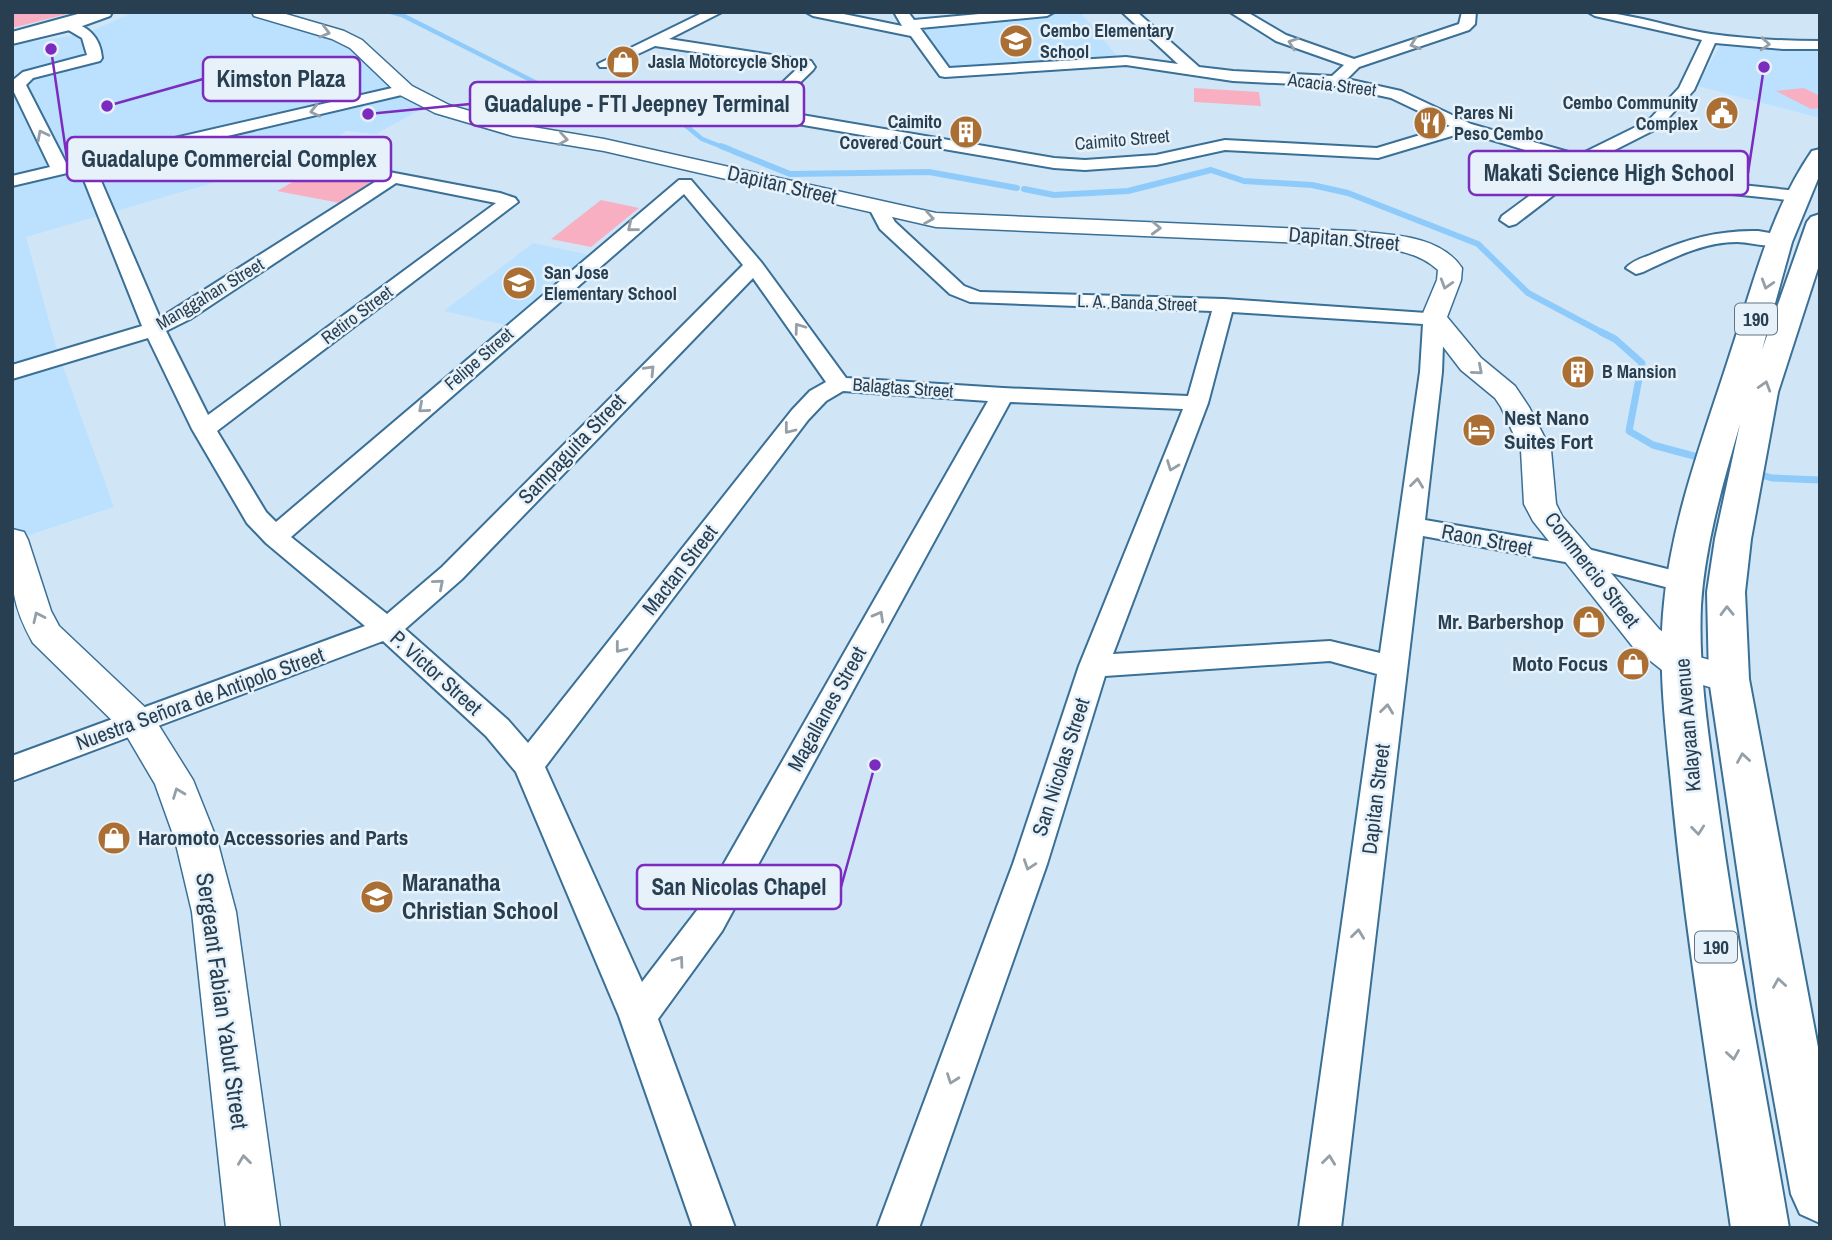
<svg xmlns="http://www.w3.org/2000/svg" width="1832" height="1240" viewBox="0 0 1832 1240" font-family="'Archivo Narrow',sans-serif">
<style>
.built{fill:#bce1fe}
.green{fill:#f8afc2}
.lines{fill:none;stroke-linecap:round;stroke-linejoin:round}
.stream-far2{stroke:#8fcbfa;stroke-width:4.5}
.stream-far1{stroke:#8fcbfa;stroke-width:6}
.stream{stroke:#8fcbfa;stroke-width:7}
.minor-casing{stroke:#3a6f96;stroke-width:4}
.tertiary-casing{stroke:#3a6f96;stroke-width:3}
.primary-casing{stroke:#3a6f96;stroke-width:4}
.trunk-casing{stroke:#3a6f96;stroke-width:4}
.minor{fill:#fff;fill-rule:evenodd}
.tertiary{fill:#fff;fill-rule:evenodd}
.primary{fill:#fff;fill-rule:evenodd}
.trunk{fill:#fff;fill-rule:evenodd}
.oneway{stroke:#949fa8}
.labels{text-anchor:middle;stroke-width:5;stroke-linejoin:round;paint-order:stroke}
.far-poi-label{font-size:18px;font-weight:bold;fill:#283f51;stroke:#e6f1fa;text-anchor:start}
.far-street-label{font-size:18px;fill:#283f51;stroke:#e6f1fa}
.shield{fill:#e6f1fa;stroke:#617484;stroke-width:2}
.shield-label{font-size:19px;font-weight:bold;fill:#283f51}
.street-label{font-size:21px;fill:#283f51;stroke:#e6f1fa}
.poi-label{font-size:21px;font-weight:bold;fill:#283f51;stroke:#e6f1fa;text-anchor:start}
.near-poi-label{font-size:24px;font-weight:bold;fill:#283f51;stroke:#e6f1fa;text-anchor:start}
.near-street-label{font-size:24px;fill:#283f51;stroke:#e6f1fa}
.leader{fill:none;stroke:#7b2cbf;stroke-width:2.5}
.callout-dot{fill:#7b2cbf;stroke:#e6f1fa;stroke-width:2.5}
.callout{fill:#e6f1fa;stroke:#7b2cbf;stroke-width:2.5}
.callout-label{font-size:23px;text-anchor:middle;font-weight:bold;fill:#283f51}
</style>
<rect width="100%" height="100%" fill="#d0e6f7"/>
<g class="built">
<polygon points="134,12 250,12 345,42 427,106 376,134 347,131 303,157 26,237 57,350 114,507 12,541 12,45 87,33"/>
<polygon points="1077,12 1082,14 1118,57 949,68 914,27"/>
<polygon points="1722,42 1820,48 1820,118 1697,86"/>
<polygon points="533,243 590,255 505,325 444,311"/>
</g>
<g class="green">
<polygon points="12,12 75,12 12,28"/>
<polygon points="1194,88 1259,92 1261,106 1194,102"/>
<polygon points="1804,88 1820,96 1820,108 1811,109 1776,91"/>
<polygon points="310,172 371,183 340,203 277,191"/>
<polygon points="601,200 639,208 591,247 551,239"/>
</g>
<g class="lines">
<polyline class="stream-far2" points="391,12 402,15 582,106 668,111 702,139 725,148"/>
<g class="stream-far1">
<polyline points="721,146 731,150"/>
<polyline points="733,151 790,174 929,172 1017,188"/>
<polyline points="1024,189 1054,195 1128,191 1211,170 1244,181 1312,185 1348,193 1478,244 1528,293 1605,334"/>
</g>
<g class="stream">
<polyline points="1601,332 1615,339 1642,363 1629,431 1653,445 1705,459"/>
<polyline points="1719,463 1772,478 1820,480"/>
</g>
<defs>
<g id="minor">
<path d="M704 12H722L669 39 811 61 815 67 813 70 781 101 778 108 784 112 1054 158 1085 160 1156 155 1225 140 1377 148 1450 126 1391 98 1336 86 1233 81 1126 65 945 77 940 76 911 36 813 16 806 12H834L902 26 894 12H908L914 20 1001 12H1054L1047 16 920 28 949 68 1126 57 1178 64 1122 12H1137L1199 67 1233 71 1332 76 1344 65 1276 41 1230 12H1247L1286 35 1354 59 1459 24 1462 12H1476L1475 24 1469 30 1359 67 1347 79 1401 91 1471 124 1579 155 1648 121 1679 88 1702 40 1595 16 1588 12C1631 12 1670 28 1711 34 1747 39 1784 41 1820 41V49H1783L1715 43 1694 90 1660 127 1597 159 1675 178 1798 191 1807 196 1798 201 1675 188 1584 166 1563 188 1516 224 1509 226 1500 220 1502 216 1551 180 1569 163 1465 132 1378 158 1225 150 1156 165 1085 170 1054 168 780 121 761 110 768 96 799 67 655 46 610 67H600L598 64Z"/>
<path d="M67 21C88 26 100 36 102 58L100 61 33 78 26 85 66 163 405 85 413 90 410 93 215 139 500 193 515 198 518 202 217 431 266 512 276 522 679 180H691L761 262 846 378 1003 388 1188 396 1212 311 970 302 950 294 880 229 869 208 878 203 884 204 895 222 964 286 980 292 1224 299 1441 314 1444 318 1442 372 1425 520 1576 546 1695 576 1699 583 1695 590 1685 592 1576 564 1423 536 1341 1228H1299L1377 674 1330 661 1105 676 1047 864 919 1228H877L1013 864 1079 666 1183 409 1010 402 722 931 658 1019 735 1228H693L619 1016 516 772 486 736 383 641 12 781V756L365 626 266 543 247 523 192 429 148 338 12 379V365L142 326 80 170 12 186V176L50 167 12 88V81L23 72 87 55 82 38 60 25ZM197 143 205 147 378 180 160 318 95 167ZM396 183 496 203 208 415 166 331 190 319ZM684 194 743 265 442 567 387 614 291 537ZM753 278 826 382 810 391 792 410 528 743 508 720 405 629 462 579ZM1232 312 1423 324 1420 372 1380 653 1330 641 1113 654 1208 403ZM843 391 988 401 698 909 642 982 545 767 808 420 826 401Z"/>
<path d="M1758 231 1788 236 1790 240C1781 252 1752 242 1737 242 1703 242 1673 258 1643 272L1636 274 1626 268C1632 261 1642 258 1650 255 1686 239 1719 230 1758 231Z"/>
</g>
<g id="tertiary">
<path d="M252 12H279L344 31 362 40 412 86 449 105 515 124 604 139 936 213 1353 231C1390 235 1439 234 1462 268L1461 280 1447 317 1481 358 1515 386 1529 407 1551 450 1556 504 1562 516 1659 629 1692 655 1742 669 1747 679 1742 689 1729 693 1667 674 1633 647 1533 521 1524 504 1521 450 1501 407 1495 398 1461 370 1421 318 1437 280 1438 270C1414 248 1383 249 1353 245L936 227 604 151 513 136 435 113 398 94 350 48 332 39 254 16Z"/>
<path d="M12 529 24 532 28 540 51 611 59 626 151 713 193 780 217 840 236 912 280 1228H226L192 912 175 840 155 784 125 733 33 643C8 598 12 579 12 529Z"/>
</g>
<path id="primary" d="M1820 149V174L1792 242 1762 350 1807 222 1811 217 1820 214V262L1778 392 1751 539 1745 592 1749 679 1820 1058V1223L1800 1214 1791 1194 1758 1010 1709 679 1707 592 1715 539 1740 424C1723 483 1705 544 1701 605 1698 672 1709 739 1718 805 1737 947 1765 1087 1789 1228H1731C1711 1086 1687 945 1673 803 1667 738 1657 669 1664 603 1672 517 1705 433 1731 351 1754 282 1770 212 1812 151Z"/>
<polygon id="trunk" points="85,12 112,12 110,16 74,29 12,44 12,32"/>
</defs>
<use href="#minor" class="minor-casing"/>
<use href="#tertiary" class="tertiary-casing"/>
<use href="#primary" class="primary-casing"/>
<use href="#trunk" class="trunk-casing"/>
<use href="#minor" class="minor"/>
<use href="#tertiary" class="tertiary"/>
<use href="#primary" class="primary"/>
<use href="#trunk" class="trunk"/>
</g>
<defs><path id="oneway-chevron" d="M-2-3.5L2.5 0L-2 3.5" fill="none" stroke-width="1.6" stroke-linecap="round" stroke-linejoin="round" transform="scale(1.75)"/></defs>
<g class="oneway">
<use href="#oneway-chevron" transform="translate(325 32) rotate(15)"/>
<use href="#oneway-chevron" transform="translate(1293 43) rotate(-161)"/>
<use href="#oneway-chevron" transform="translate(1415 44) rotate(161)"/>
<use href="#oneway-chevron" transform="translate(1765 44) rotate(4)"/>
<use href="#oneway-chevron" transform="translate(315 111) rotate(167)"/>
<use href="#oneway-chevron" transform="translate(42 135) rotate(-117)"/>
<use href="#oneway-chevron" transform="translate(563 139) rotate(9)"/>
<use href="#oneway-chevron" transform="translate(929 218) rotate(10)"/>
<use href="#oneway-chevron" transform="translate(632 227) rotate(141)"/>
<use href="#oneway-chevron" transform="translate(1156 228) rotate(2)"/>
<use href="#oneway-chevron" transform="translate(1446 284) rotate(107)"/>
<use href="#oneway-chevron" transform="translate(1767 284) rotate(107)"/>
<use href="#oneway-chevron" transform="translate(799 328) rotate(-126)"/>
<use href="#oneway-chevron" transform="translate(650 370) rotate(-46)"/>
<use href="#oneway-chevron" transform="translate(1478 370) rotate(41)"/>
<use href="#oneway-chevron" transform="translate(1765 386) rotate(-73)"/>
<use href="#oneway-chevron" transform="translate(423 408) rotate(139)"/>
<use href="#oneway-chevron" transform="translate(789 429) rotate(128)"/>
<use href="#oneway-chevron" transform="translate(1172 466) rotate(111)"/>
<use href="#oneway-chevron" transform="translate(1417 483) rotate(-83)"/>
<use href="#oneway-chevron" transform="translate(439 584) rotate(-41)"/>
<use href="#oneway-chevron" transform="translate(1727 611) rotate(-91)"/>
<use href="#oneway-chevron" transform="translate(879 616) rotate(-61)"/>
<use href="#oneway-chevron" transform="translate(38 617) rotate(-115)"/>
<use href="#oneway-chevron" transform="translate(620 648) rotate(128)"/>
<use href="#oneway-chevron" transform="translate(1387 709) rotate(-83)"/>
<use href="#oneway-chevron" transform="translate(1743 758) rotate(-99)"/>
<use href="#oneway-chevron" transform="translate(178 793) rotate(-111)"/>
<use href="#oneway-chevron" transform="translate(1698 830) rotate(84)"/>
<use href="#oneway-chevron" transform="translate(1029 865) rotate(109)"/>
<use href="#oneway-chevron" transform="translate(1358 934) rotate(-83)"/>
<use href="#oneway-chevron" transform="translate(679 961) rotate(-54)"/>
<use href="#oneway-chevron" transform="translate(1779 983) rotate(-99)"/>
<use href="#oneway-chevron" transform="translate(1733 1055) rotate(81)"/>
<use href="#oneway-chevron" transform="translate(952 1079) rotate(110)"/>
<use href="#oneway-chevron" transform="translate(244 1160) rotate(-97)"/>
<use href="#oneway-chevron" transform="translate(1329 1160) rotate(-83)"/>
</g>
<defs>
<symbol id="school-disc" viewBox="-11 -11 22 22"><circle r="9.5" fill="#ac6f33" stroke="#e6f1fa"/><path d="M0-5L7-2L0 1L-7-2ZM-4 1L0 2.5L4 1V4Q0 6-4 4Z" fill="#fff"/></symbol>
<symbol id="shop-disc" viewBox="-11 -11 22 22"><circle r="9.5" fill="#ac6f33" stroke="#e6f1fa"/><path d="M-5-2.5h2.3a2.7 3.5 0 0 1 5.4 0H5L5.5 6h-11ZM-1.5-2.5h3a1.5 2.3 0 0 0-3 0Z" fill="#fff"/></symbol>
<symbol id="civic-disc" viewBox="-11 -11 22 22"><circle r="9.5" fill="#ac6f33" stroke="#e6f1fa"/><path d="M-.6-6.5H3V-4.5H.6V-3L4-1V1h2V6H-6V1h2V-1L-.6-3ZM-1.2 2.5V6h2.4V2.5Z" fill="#fff"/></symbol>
<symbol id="restaurant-disc" viewBox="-11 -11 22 22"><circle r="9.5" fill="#ac6f33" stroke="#e6f1fa"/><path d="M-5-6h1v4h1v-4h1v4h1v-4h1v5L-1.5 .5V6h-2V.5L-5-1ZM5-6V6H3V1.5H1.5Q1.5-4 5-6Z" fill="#fff"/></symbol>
<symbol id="building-disc" viewBox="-11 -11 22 22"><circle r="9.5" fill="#ac6f33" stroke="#e6f1fa"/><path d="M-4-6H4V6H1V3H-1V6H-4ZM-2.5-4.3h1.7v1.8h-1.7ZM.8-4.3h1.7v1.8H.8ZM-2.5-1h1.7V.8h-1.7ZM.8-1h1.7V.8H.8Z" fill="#fff"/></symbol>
<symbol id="hotel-disc" viewBox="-11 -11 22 22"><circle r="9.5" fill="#ac6f33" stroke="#e6f1fa"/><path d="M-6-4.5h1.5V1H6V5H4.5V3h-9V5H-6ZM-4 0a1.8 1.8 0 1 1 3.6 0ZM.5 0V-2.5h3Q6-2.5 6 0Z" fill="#fff"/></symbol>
</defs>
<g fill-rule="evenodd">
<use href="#school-disc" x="997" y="22" width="38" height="38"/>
<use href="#shop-disc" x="604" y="43" width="38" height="38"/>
<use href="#civic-disc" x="1703" y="94" width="38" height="38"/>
<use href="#restaurant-disc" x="1411" y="104" width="38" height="38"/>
<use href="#building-disc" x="947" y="113" width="38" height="38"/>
<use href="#school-disc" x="500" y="264" width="38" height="38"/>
<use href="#building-disc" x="1559" y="353" width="38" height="38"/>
<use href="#hotel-disc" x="1460" y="411" width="38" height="38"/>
<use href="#shop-disc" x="1570" y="603" width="38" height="38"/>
<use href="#shop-disc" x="1614" y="645" width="38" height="38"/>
<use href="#shop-disc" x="95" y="819" width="38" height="38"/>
<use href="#school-disc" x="358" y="878" width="38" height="38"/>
</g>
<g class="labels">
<g class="far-poi-label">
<text x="1040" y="37">Cembo Elementary<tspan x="1040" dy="21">School</tspan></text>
<text x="648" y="68">Jasla Motorcycle Shop</text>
<text x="1698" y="109" text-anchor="end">Cembo Community<tspan x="1698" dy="21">Complex</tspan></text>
<text x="1454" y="119">Pares Ni<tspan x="1454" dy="21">Peso Cembo</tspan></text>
<text x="942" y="128" text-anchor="end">Caimito<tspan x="942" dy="21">Covered Court</tspan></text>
<text x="544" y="279">San Jose<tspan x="544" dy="21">Elementary School</tspan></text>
<text x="1602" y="378">B Mansion</text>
</g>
<g class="far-street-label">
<text transform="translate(1332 85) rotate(7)" y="6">Acacia Street</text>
<text transform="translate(1122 140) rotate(-5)" y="6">Caimito Street</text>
<text transform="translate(210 294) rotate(-31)" y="6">Manggahan Street</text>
<text transform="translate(1137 303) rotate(2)" y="6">L. A. Banda Street</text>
<text transform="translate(357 315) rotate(-37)" y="6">Retiro Street</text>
<text transform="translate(479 359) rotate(-41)" y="6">Felipe Street</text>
<text transform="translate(903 388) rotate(4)" y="6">Balagtas Street</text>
</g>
<g class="shield">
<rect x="1735" y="303.5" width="42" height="31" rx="5"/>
<rect x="1695" y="931.5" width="42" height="31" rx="5"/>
</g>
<g class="shield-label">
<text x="1756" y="326">190</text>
<text x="1716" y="954">190</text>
</g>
<g class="street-label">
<text transform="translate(782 185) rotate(13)" y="7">Dapitan Street</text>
<text transform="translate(1344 239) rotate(5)" y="7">Dapitan Street</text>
<text transform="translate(572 449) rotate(-46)" y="7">Sampaguita Street</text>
<text transform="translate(1487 540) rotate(11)" y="7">Raon Street</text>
<text transform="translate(680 570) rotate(-52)" y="7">Mactan Street</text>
<text transform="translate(1592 570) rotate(52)" y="7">Commercio Street</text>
<text transform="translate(436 673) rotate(42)" y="7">P. Victor Street</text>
<text transform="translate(200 699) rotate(-20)" y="7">Nuestra Señora de Antipolo Street</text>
<text transform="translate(827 709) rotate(-61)" y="7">Magallanes Street</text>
<text transform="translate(1688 725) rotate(-95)" y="7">Kalayaan Avenue</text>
<text transform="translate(1061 767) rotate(-72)" y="7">San Nicolas Street</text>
<text transform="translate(1376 799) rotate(-83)" y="7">Dapitan Street</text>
</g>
<g class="poi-label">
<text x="1504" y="425">Nest Nano<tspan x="1504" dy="24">Suites Fort</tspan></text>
<text x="1564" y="629" text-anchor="end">Mr. Barbershop</text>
<text x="1608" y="671" text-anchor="end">Moto Focus</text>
<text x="138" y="845">Haromoto Accessories and Parts</text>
</g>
<g class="near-poi-label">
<text x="402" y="891">Maranatha<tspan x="402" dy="28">Christian School</tspan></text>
</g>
<g class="near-street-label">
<text transform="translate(222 1001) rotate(82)" y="8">Sergeant Fabian Yabut Street</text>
</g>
</g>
<path class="leader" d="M107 106L203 79M368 114L470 104M51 49L67 159M1764 67L1748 173M875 765L841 887"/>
<g class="callout-dot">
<circle cx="107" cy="106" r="7"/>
<circle cx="368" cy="114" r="7"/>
<circle cx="51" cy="49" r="7"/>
<circle cx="1764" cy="67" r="7"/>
<circle cx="875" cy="765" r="7"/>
</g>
<g class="callout">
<rect x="203" y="57" width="157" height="44" rx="7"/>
<rect x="470" y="82" width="334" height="44" rx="7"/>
<rect x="67" y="137" width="324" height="44" rx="7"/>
<rect x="1469" y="151" width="279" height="44" rx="7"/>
<rect x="637" y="865" width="204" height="44" rx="7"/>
</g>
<g class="callout-label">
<text x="281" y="87">Kimston Plaza</text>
<text x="637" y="112">Guadalupe - FTI Jeepney Terminal</text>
<text x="229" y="167">Guadalupe Commercial Complex</text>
<text x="1609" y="181">Makati Science High School</text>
<text x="739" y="895">San Nicolas Chapel</text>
</g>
<rect width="1832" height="1240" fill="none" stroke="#283f51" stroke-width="28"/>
</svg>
